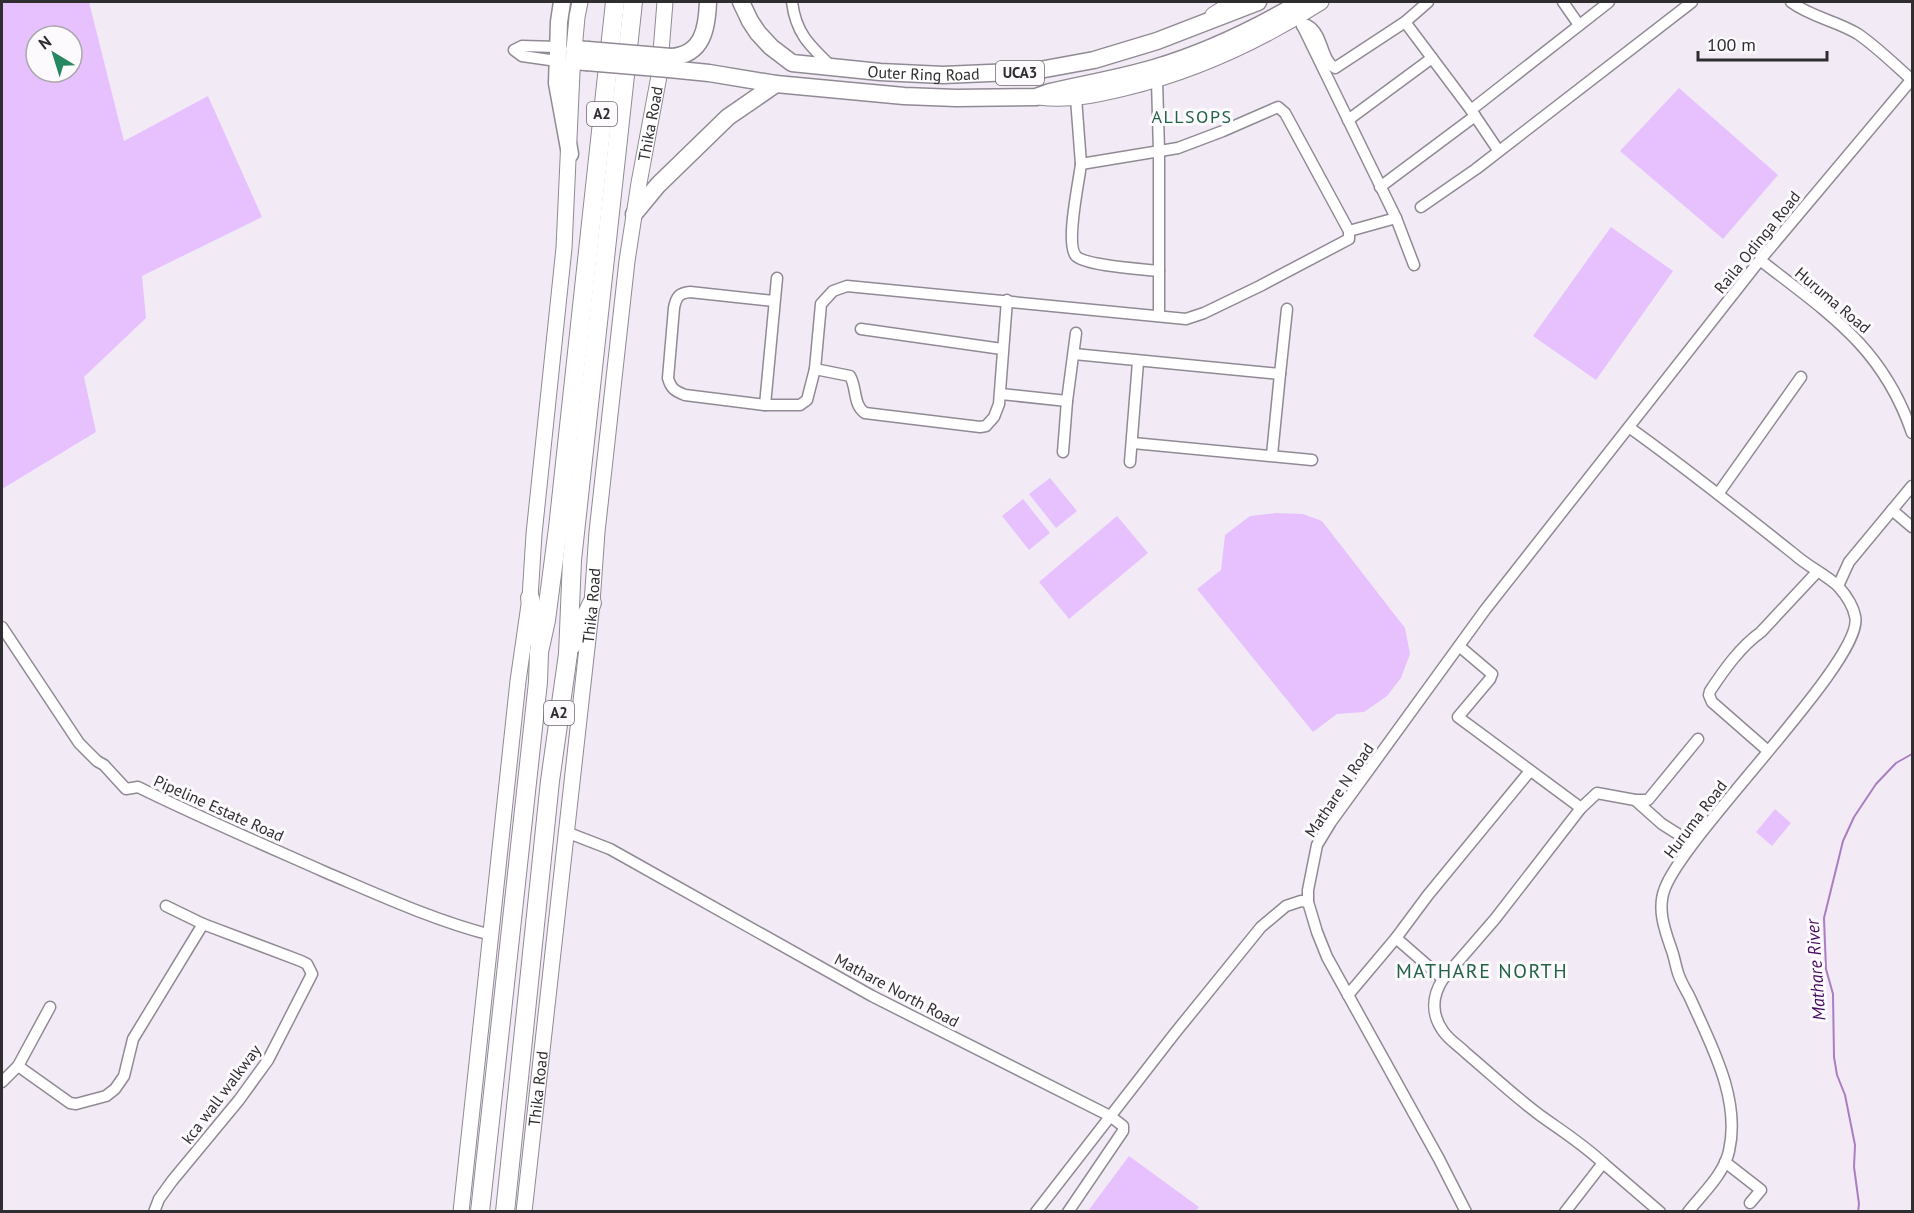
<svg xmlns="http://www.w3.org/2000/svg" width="1914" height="1213" viewBox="0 0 1914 1213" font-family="'PT Sans',sans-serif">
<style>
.green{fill:#e7c1fe;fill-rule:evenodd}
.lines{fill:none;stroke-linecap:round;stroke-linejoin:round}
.stream{stroke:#a97ec2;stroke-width:2}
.street-casing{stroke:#918a95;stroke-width:13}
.secondary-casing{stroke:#918a95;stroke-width:17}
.primary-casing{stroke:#918a95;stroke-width:19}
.highway-casing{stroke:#918a95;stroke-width:20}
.street{stroke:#fff;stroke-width:10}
.secondary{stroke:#fff;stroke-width:15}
.primary{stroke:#fff;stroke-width:16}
.highway{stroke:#fff;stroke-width:18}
.primary-bridge-casing{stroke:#918a95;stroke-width:19;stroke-linecap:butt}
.primary-bridge{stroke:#fff;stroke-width:16}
.labels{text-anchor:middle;stroke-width:6;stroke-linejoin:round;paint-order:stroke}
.shield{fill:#fdfafe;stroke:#6e6a6e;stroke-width:1.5}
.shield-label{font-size:15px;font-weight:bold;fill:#302d31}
.street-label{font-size:16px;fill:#302d31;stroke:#fdfafe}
.neighbourhood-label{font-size:18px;letter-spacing:1.5px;fill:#226348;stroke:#fdfafe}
.water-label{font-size:18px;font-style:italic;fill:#450a5f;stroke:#fdfafe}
.quarter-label{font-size:20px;letter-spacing:1.5px;fill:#226348;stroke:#fdfafe}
</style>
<rect width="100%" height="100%" fill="#f2ebf6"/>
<g class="green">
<path d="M2 2H89L124 141 208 96 262 217 142 276 146 318 84 377 96 432 2 489ZM36 36H72V72H36Z"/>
<polygon points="1679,88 1778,175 1723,239 1620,151"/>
<polygon points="1611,227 1673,271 1596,380 1533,336"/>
<polygon points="1050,478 1077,511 1056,528 1029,494"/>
<polygon points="1023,499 1050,533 1029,550 1002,516"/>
<polygon points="1276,513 1303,514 1322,521 1405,628 1410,654 1401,678 1387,696 1364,712 1337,714 1313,732 1197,589 1221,570 1225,535 1250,516"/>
<polygon points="1117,516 1148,553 1069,619 1039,582"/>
<polygon points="1775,809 1791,823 1772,846 1756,832"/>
<polygon points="1129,1156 1199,1207 1196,1211 1088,1211"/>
</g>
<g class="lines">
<polyline class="stream" points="1858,1212 1859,1204 1854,1167 1855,1145 1845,1095 1837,1075 1834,1057 1833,994 1826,969 1824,918 1843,841 1854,817 1876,784 1896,763 1912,754"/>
<defs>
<g id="street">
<path d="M792 2C796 34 810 46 833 68"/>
<polyline points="1563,2 1579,25"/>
<path d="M1791 2C1811 17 1837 21 1858 34 1877 47 1895 65 1912 80"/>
<polyline points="1298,17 1396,218 1414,265"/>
<polyline points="1405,22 1471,110 1498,150"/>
<path d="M1302 26 1307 25C1324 34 1320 59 1335 68L1405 22 1428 2"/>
<polyline points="557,61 522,56 514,50 522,46 557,47"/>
<polyline points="1157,80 1159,152 1159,315"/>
<polyline points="1471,110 1609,2"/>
<polyline points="1348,120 1432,58"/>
<path d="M1081 164C1079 182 1065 244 1076 256 1086 266 1143 269 1159 271"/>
<polyline points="1380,187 1475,116"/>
<polyline points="1421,207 1476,169 1692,2"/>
<polyline points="1349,231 1396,218"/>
<path d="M1760 260C1828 313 1883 347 1912 433"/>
<path d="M774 301 690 292C679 293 676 297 674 308L668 378C671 389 675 391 685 395L765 405H800L807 400 815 369 821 304 833 291 847 286 1186 319 1204 313 1260 286 1349 239V231L1285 113 1278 107 1223 131 1178 148 1081 164 1076 98"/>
<polyline points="861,329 1002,349"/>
<polyline points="1074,354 1280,374 1272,455"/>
<path d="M815 369 850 376C857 388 853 405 865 413L980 427 986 426 994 417 999 404 1007 300"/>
<polyline points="1280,374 1287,309"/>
<polyline points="1001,394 1067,401"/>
<polyline points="765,405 777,278"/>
<path d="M1630 428C1686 468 1740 511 1794 554 1807 566 1825 574 1838 586 1845 594 1853 605 1855 616 1867 657 1687 831 1665 888 1656 910 1666 933 1673 954 1675 961 1676 967 1678 973 1681 983 1687 991 1691 1000 1711 1045 1741 1099 1729 1151 1724 1174 1703 1193 1688 1212"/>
<polyline points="1133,443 1312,460"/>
<polyline points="1063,452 1067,401 1076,333"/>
<polyline points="1130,462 1138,362"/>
<polyline points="1718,494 1801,377"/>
<polyline points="1892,510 1912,527"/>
<polyline points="1838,586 1849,562 1912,486"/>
<path d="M2 627 79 743 97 761 104 765 126 789 138 787C199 817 262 844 325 872 379 895 433 920 491 935"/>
<polyline points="1459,646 1492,674 1490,679 1458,717 1581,808"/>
<path d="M1768 751 1712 702 1709 695 1710 691C1724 670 1740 647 1761 632L1817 572"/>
<polyline points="1635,800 1662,824 1692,843"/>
<polyline points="566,832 610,849 872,996 1110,1116 1123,1126 1123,1131 1068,1212"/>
<path d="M1396 938 1443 979C1432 996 1431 1014 1443 1031 1449 1040 1458 1045 1466 1053 1491 1074 1514 1096 1541 1116 1562 1131 1584 1145 1603 1163L1565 1212"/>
<polyline points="1443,979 1495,919 1581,808 1597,793 1635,800 1648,800 1698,739"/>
<polyline points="1348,995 1396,938 1428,895 1530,771"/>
<polyline points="18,1066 70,1103 76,1104 106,1096 115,1089 124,1076 133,1039 203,924"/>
<polyline points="2,1082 18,1066 50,1007"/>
<polyline points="1725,1162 1761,1190 1750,1203"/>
<polyline points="1603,1163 1660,1212"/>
<polyline points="154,1212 159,1199 172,1181 239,1100 268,1060 312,974 307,964 301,961 203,924 166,906"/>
<polyline points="1036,1212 1175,1033 1261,927 1286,906 1301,901 1308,902"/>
<polyline points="1466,1212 1439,1159 1327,957 1317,932 1308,902 1308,890 1317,845 1331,822 1485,610 1760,260 1912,79"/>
</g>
<g id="secondary">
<polyline points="1213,15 1234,2"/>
<path d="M1039 97C1068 101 1096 95 1125 88 1196 71 1260 41 1321 2"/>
<polyline points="461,1212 518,681 530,598 534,534 564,248 572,72 577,17 580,2"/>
<path id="s1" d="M524 1212 592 603 597 532 627 261 639 183 659 76 665 2"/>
</g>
<g id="primary">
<polyline points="562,2 559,22 557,83 570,154"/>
<path id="s2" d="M741 2 750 21 758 33 771 47 792 63 880 72 943 75 1034 71 1094 60 1157 41 1258 2"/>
<polyline points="574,49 588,50"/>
<path d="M671 57C703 55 707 28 708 2"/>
<polyline points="573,61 586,62"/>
<path d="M669 69 709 73 776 84 904 96 956 98 1036 97 1050 92C1085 84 1120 78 1154 68 1205 53 1255 29 1301 2"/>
<polyline points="634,214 658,185 728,117 776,84"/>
</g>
<g id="highway">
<polyline points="530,598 538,641"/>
<polyline points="572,645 592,603"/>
<polyline points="480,1212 538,682 539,652 546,620 558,528 615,2"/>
<polyline points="505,1212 550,781 568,654 572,560 633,2"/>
</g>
</defs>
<use href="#street" class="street-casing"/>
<use href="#secondary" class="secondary-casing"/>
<use href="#primary" class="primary-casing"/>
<use href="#highway" class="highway-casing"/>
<use href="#street" class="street"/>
<use href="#secondary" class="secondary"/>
<use href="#primary" class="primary"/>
<use href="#highway" class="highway"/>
<defs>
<g id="primary-bridge">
<polyline points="588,50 671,57"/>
<polyline points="586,62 669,69"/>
</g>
</defs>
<use href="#primary-bridge" class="primary-bridge-casing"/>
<use href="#primary-bridge" class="primary-bridge"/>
</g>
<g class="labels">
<g class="shield">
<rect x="996" y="61" width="48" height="24" rx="4.5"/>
<rect x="587" y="102" width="30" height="24" rx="4.5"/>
<rect x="544" y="701" width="30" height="24" rx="4.5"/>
</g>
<g class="shield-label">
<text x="1020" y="78">UCA3</text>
<text x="602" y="119">A2</text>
<text x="559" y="718">A2</text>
</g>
<g class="street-label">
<text dy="6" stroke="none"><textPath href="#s2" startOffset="213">Outer Ring Road</textPath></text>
<text dy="6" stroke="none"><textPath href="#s1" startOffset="1096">Thika Road</textPath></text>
<text transform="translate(1757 242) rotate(-51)" y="6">Raila Odinga Road</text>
<text transform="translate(1833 300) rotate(40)" y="6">Huruma Road</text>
<text dy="6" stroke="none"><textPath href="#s1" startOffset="610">Thika Road</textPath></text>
<text transform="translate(1339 790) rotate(-56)" y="6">Mathare N Road</text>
<text transform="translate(219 808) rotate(24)" y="6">Pipeline Estate Road</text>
<text transform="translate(1695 819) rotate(-53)" y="6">Huruma Road</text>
<text transform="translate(897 990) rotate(28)" y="6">Mathare North Road</text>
<text dy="6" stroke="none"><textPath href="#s1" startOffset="124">Thika Road</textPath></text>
<text transform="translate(221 1094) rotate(-53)" y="6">kca wall walkway</text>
</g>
<g class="neighbourhood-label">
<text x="1192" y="123">ALLSOPS</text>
</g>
<g class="water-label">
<text transform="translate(1816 970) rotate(-94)" y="6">Mathare River</text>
</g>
<g class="quarter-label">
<text x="1482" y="978">MATHARE NORTH</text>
</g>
</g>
<rect width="1914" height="1213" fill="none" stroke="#302d31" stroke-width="6"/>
<g transform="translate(54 54) rotate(322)"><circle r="28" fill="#fdfafe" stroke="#aba8ac" stroke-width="1.5"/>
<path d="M0-4.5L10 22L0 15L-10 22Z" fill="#268862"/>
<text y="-9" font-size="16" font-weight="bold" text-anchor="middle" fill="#302d31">N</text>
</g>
<path d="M1698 51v9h129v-9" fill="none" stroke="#302d31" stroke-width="3"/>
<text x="1707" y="51" font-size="18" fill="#302d31" stroke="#fdfafe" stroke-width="4.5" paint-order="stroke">100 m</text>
</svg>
